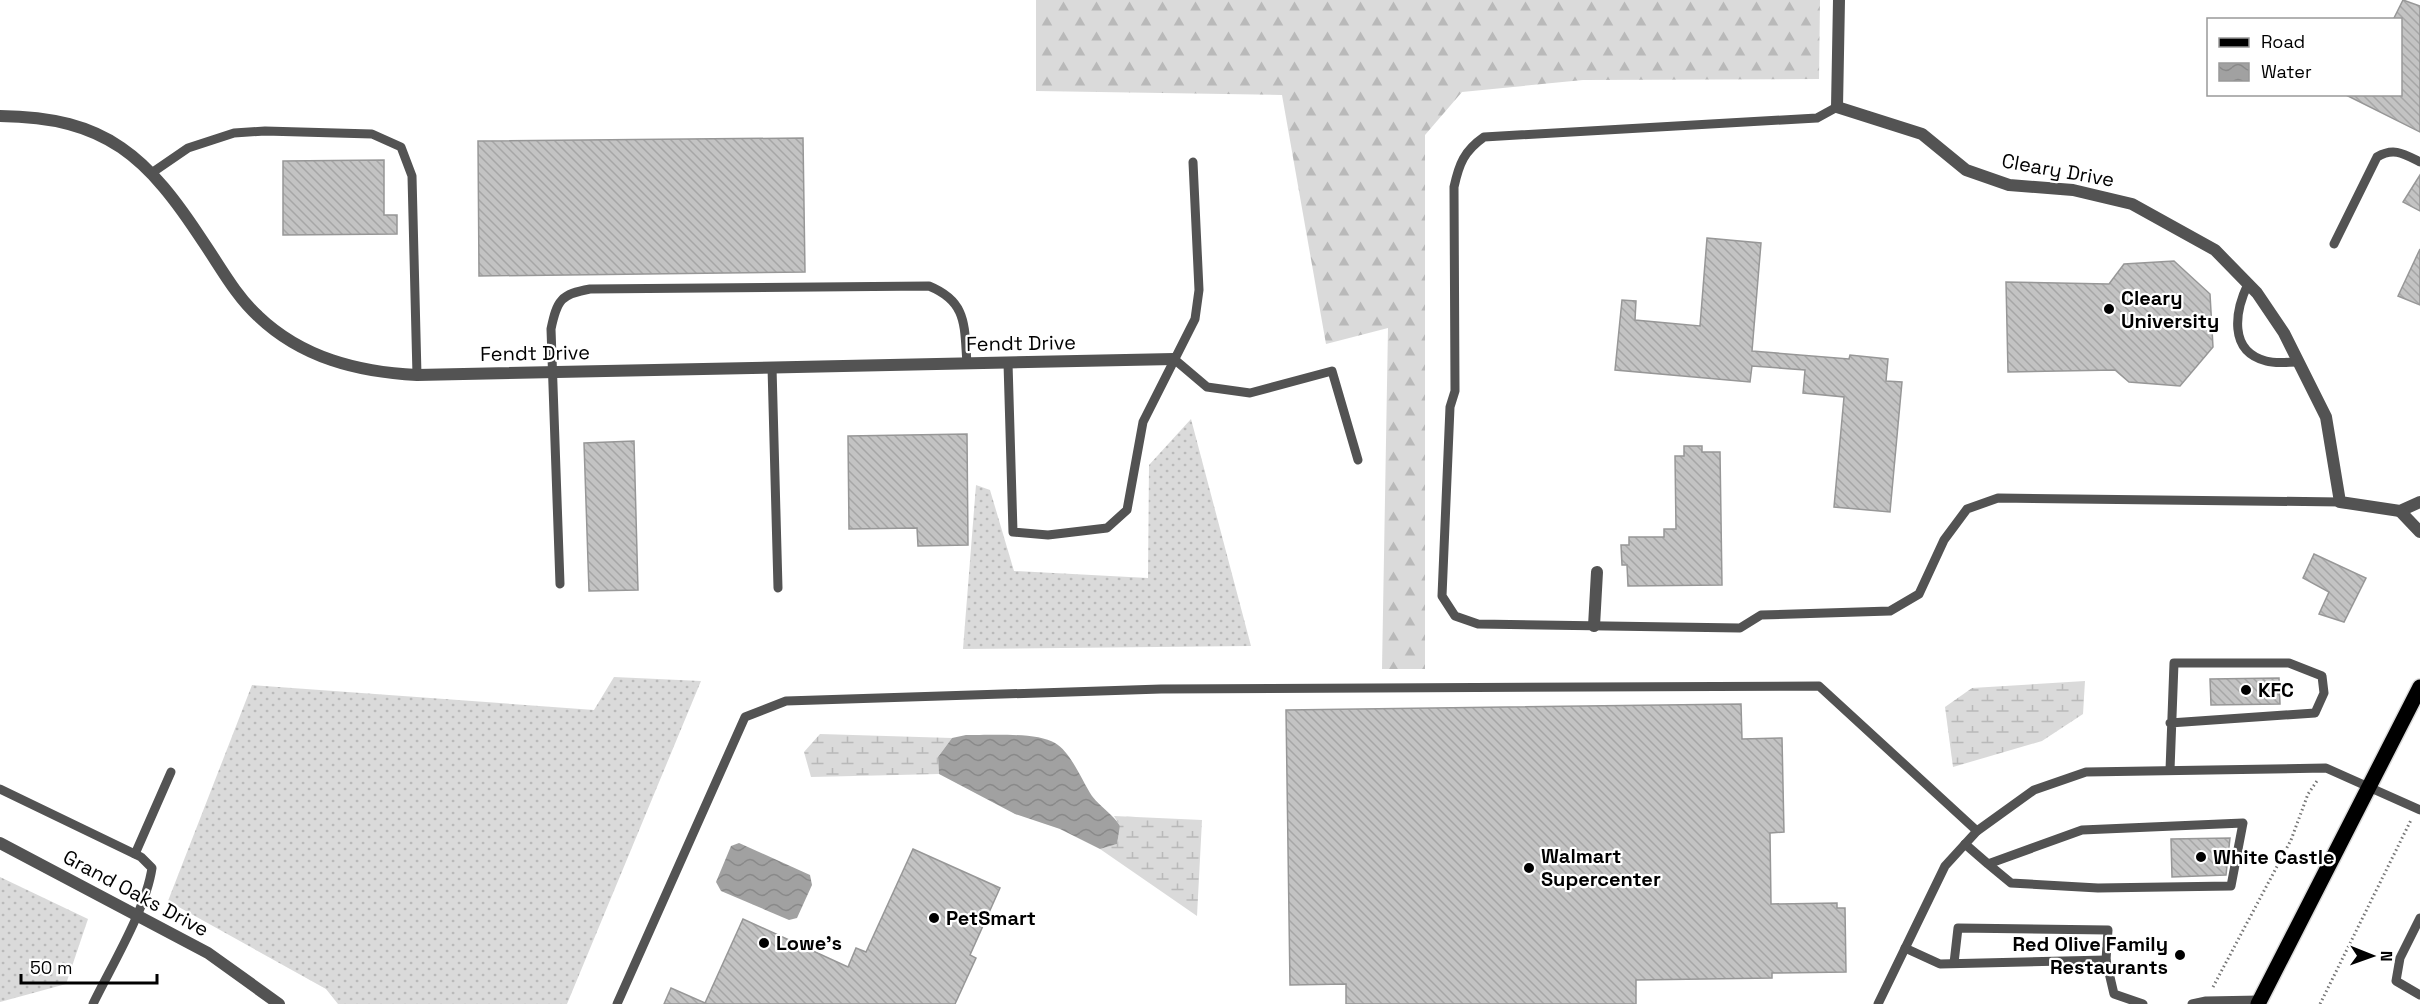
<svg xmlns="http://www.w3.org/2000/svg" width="2420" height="1004" viewBox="0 0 2420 1004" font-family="'Space Grotesk',sans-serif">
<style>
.grass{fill:url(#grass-dots)}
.forest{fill:url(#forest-firs)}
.wetland{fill:url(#wetland-marsh)}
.water{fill:url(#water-waves)}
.building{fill:url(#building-back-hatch);stroke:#979797;stroke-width:1.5}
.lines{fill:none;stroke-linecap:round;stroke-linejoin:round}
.primary-casing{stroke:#dbdbdb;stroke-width:18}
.path{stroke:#757575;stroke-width:3;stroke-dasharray:1.5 3;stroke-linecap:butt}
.service{stroke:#535353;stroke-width:9}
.minor{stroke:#535353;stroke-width:12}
.primary{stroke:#000;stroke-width:15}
.poi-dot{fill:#000;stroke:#fff;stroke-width:2}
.labels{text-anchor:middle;stroke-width:4.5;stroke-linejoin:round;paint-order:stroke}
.street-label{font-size:20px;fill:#000;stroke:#fff}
.poi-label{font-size:20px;font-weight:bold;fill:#000;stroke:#fff;text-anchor:start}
</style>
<defs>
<pattern id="grass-dots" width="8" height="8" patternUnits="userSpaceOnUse" patternTransform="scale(1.5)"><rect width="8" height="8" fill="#dadada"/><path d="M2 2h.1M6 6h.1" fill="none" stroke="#b9b9b9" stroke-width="1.8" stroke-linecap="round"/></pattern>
<pattern id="forest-firs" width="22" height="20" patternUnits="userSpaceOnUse" patternTransform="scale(1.5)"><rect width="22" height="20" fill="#dadada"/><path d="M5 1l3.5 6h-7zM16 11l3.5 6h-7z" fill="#b9b9b9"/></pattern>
<pattern id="wetland-marsh" width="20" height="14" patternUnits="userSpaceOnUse" patternTransform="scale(1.5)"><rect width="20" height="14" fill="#dadada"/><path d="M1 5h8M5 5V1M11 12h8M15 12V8" fill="none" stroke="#b9b9b9"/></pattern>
<pattern id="water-waves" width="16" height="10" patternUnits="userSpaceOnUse" patternTransform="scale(1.5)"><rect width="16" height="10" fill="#a1a1a1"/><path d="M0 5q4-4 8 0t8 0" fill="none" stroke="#898989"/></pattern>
<pattern id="building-back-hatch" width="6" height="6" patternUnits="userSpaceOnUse" patternTransform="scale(1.5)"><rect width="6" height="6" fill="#c3c3c3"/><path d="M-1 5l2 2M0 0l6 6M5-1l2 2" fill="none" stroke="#a6a6a6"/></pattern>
</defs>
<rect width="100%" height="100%" fill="#fff"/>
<g class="grass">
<polygon points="1191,419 1251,646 963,649 976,485 990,490 1014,571 1148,578 1149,465"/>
<polygon points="614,677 701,681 567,1004 338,1004 326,989 168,901 252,685 594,710"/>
<polygon points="0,877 88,919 66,984 0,1002"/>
</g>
<polygon class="forest" points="1036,0 1820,0 1819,79 1583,80 1462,92 1425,135 1425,669 1382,669 1388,328 1326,344 1282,95 1036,91"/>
<g class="wetland">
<polygon points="2085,681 2083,714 2042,741 1953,767 1945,707 1972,688"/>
<polygon points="820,734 952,738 938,757 939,774 811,777 804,752"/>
<polygon points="1114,816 1202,820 1197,916 1100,849 1117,844 1120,826"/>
</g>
<g class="water">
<path d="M966 735C988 735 1037 732 1055 743 1071 752 1082 781 1092 796 1101 808 1113 814 1120 826L1117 844 1100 849 1060 829 1015 814 939 774 938 757 952 738Z"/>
<polygon points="739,843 810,875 812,885 797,918 789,920 721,891 716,882 731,846"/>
</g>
<g class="building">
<polygon points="2403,0 2420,6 2420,132 2344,94 2400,94 2400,20 2393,20"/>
<polygon points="803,138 805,272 479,276 478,141"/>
<polygon points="384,160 384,215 397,215 397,234 283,235 283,161"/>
<polygon points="2420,175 2420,211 2403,202"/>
<polygon points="1707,238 1761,243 1752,351 1849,359 1850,355 1888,359 1886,381 1902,382 1890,512 1834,507 1844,397 1803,393 1805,370 1752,366 1750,382 1615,370 1622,300 1636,301 1635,320 1700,326"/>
<polygon points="2420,249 2420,305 2398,296"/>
<polygon points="2174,261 2210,294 2213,347 2180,386 2129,382 2115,370 2008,372 2006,282 2109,284 2124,264"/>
<polygon points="967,434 968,545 918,546 917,528 849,529 848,436"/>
<polygon points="634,441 638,590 589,591 584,443"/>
<polygon points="1684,446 1702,446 1702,452 1720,452 1722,585 1628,586 1627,565 1622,565 1621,545 1629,545 1629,537 1664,537 1664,529 1676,529 1675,456 1684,456"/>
<polygon points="2314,554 2366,578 2344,622 2319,614 2329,592 2303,578"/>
<polygon points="2279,678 2280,704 2211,705 2210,679"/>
<polygon points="1741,704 1742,739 1782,738 1784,832 1770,833 1771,904 1837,903 1837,908 1845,908 1846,972 1772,973 1772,978 1636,980 1636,1004 1346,1004 1346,984 1290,985 1286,710"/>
<polygon points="2230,838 2226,875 2172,877 2171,839"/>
<polygon points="913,849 1000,888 970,955 976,958 955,1004 664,1004 671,988 705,1003 743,919 848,967 856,948 866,952"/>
</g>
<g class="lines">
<defs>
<polyline id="primary" points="2258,1004 2420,687"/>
</defs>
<use href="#primary" class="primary-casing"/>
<g class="path">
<polyline points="2213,987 2291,840 2308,794 2317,781"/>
<polyline points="2320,1004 2411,820"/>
</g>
<g class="service">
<path d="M1837 107 1817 118 1484 137C1464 151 1459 164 1454 187L1455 391 1450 407 1442 596 1455 616 1478 624 1740 628 1761 615 1890 611 1919 594 1944 540 1967 509 1998 498 2340 502"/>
<polyline points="153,172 188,148 234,133 265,131 372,134 401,147 412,176 417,375"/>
<path d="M2334 244 2377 157C2394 147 2404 154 2420 162"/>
<path d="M2248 284C2235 311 2228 351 2266 361 2276 364 2288 362 2298 362"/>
<polyline points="1174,359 1207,387 1250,393 1332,371 1358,460"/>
<polyline points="1008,363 1013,532 1048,535 1107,528 1127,510 1143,422 1195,319 1199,290 1193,162"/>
<polyline points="772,367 778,588"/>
<path d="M560 584 551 329C557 300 561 294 590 289L929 286C968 302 964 326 967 363"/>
<polyline points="2170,770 2174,663 2289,663 2322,676 2324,693 2315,713 2170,723"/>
<path d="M0 789 141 857 152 868C146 909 112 965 93 1004"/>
<polyline points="1965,844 1988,864 2082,830 2243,823 2231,886 2098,888 2011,883 1988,864"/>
<polyline points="135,854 171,772"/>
<polyline points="2420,918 2400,958 2396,981 2420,995"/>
<polyline points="1905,948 1940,964 2106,960 2114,994 2143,1004"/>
<polyline points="1954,963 1958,928 2108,930 2106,960"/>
<polyline points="617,1004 745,717 786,701 1161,689 1819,686 1977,831"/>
<polyline points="1878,1004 1945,866 1977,831 2034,790 2086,772 2326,768 2420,810"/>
<polyline points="2192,1004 2206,1001 2260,1000"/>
</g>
<g class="minor">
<polyline points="1839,0 1837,107 1922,134 1966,170 2009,185 2073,190 2132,204 2215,250 2257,293 2284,333 2326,417 2340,502 2400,511 2420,502"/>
<path d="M0 116C107 117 148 157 204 243 221 268 236 296 258 316 302 358 358 372 417 375L1174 359"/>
<polyline points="2400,511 2420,532"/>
<polyline points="1594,626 1597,572"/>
<polyline points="0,843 208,953 279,1004"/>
</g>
<use href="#primary" class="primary"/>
</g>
<g class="poi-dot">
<circle cx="2109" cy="309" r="6"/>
<circle cx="2246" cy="690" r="6"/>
<circle cx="2201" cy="857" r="6"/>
<circle cx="1529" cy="868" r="6"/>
<circle cx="934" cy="918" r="6"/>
<circle cx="764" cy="943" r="6"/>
<circle cx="2180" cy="955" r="6"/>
</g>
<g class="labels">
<g class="street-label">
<text transform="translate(2058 170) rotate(10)" y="7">Cleary Drive</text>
<text transform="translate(1021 343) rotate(-1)" y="7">Fendt Drive</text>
<text transform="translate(535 353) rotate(-1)" y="7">Fendt Drive</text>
<text transform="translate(136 893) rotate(28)" y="7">Grand Oaks Drive</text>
</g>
<g class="poi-label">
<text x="2121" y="305">Cleary<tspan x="2121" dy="23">University</tspan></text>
<text x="2258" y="697">KFC</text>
<text x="1541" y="863">Walmart<tspan x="1541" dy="23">Supercenter</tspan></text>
<text x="2213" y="864">White Castle</text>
<text x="946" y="925">PetSmart</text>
<text x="776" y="950">Lowe's</text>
<text x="2168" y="951" text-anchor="end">Red Olive Family<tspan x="2168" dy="23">Restaurants</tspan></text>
</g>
</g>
<rect x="2207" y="18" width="195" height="78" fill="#ffffff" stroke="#999999" stroke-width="1.5"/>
<rect x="2219" y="38" width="30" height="9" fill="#000000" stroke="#999999" stroke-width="1.5"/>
<text x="2261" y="48" font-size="18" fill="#000000">Road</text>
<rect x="2219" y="63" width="30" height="18" fill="url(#water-waves)" stroke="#999999" stroke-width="1.5"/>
<text x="2261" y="78" font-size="18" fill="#000000">Water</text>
<g transform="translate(2372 956) rotate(91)" stroke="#ffffff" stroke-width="4.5" paint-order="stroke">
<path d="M0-4.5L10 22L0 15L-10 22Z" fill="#000000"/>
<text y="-9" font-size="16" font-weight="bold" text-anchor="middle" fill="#000000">N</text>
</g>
<path d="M21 974v9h136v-9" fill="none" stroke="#000000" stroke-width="3"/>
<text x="30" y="974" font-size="18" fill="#000000" stroke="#ffffff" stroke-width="4.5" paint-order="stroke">50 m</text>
</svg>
